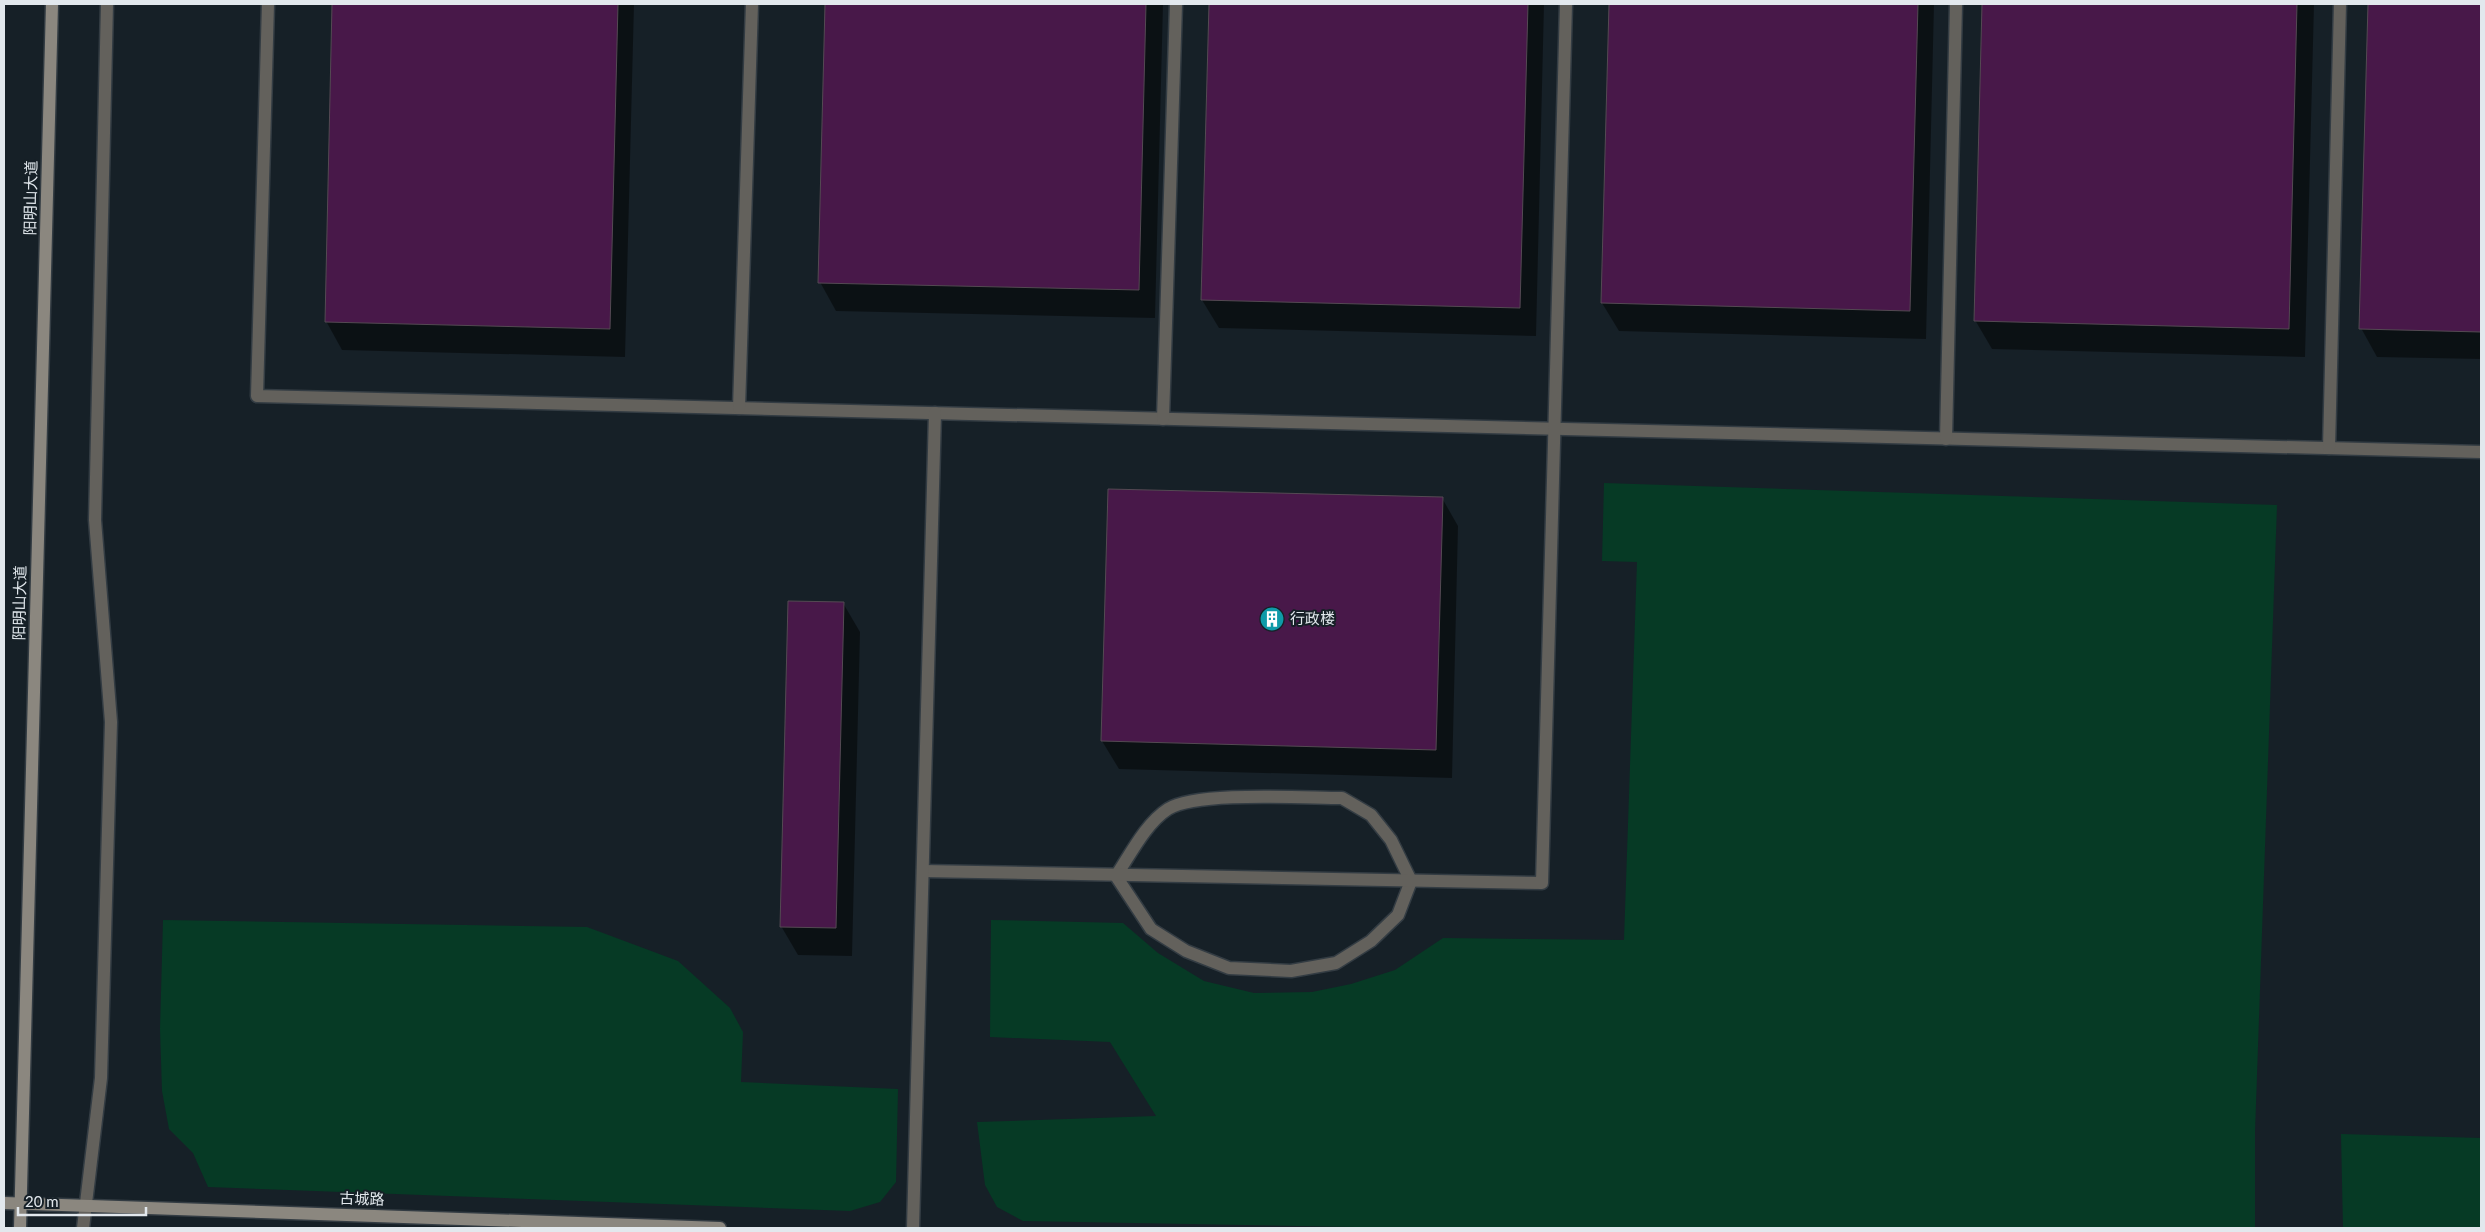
<svg xmlns="http://www.w3.org/2000/svg" width="2485" height="1232" viewBox="0 0 2485 1232" font-family="Lato,'Noto Sans SC',sans-serif">
<style>
.green{fill:#063a25}
.shadow{fill:#0007}
.building{fill:#481849;stroke:#544a53}
.lines{fill:none;stroke-linecap:round;stroke-linejoin:round}
.lane-casing{stroke:#333c43;stroke-width:15}
.secondary-casing{stroke:#333c43;stroke-width:15}
.lane{stroke:#63615c;stroke-width:12}
.secondary{stroke:#8b877f;stroke-width:12}
.labels{text-anchor:middle;stroke-width:4;stroke-linejoin:round;paint-order:stroke}
.street-label{font-size:15px;fill:#e2e8ed;stroke:#162027}
.poi-label{font-size:15px;fill:#e2e8ed;stroke:#162027;text-anchor:start}
</style>
<rect width="100%" height="100%" fill="#162027"/>
<g class="green">
<polygon points="1604,483 2277,505 2255,1132 2255,1228 1411,1228 1023,1221 997,1207 985,1185 977,1122 1156,1116 1110,1042 990,1037 991,920 1123,923 1158,953 1204,981 1254,993 1312,992 1351,984 1395,970 1443,938 1624,940 1637,562 1602,561"/>
<polygon points="163,920 587,927 678,961 730,1008 743,1032 741,1082 898,1089 896,1182 880,1202 850,1211 208,1187 193,1153 169,1129 162,1091 160,1029"/>
<polygon points="2341,1134 2481,1138 2481,1228 2343,1228"/>
</g>
<g class="shadow">
<polygon points="334,4 634,4 625,357 342,350 326,321"/>
<polygon points="827,4 1163,4 1155,318 836,311 820,282"/>
<polygon points="1210,4 1544,4 1536,336 1219,328 1202,300"/>
<polygon points="1610,4 1934,4 1926,339 1619,331 1602,303"/>
<polygon points="1983,4 2314,4 2305,357 1992,349 1975,320"/>
<polygon points="2369,4 2481,4 2481,359 2377,357 2361,328"/>
<polygon points="1109,490 1442,498 1458,526 1452,778 1119,769 1102,741"/>
<polygon points="843,603 860,632 852,956 798,955 781,926"/>
</g>
<g class="building">
<polygon points="332,4 618,4 610,329 325,322"/>
<polygon points="825,4 1146,4 1139,290 818,283"/>
<polygon points="1209,4 1528,4 1520,308 1201,300"/>
<polygon points="1609,4 1918,4 1910,311 1601,303"/>
<polygon points="1982,4 2297,4 2289,329 1974,321"/>
<polygon points="2368,4 2481,4 2481,332 2359,329"/>
<polygon points="1108,489 1443,497 1436,750 1101,741"/>
<polygon points="788,601 844,602 836,928 780,927"/>
</g>
<g class="lines">
<defs>
<g id="lane">
<polyline points="268,4 257,396 2481,452"/>
<polyline points="739,408 752,4"/>
<polyline points="1163,419 1176,4"/>
<polyline points="1946,439 1956,4"/>
<polyline points="2329,448 2340,4"/>
<path d="M1342 798 1371 815 1391 840 1411 881 1398 915 1371 941 1336 963 1291 971 1229 968 1186 951 1151 929 1116 876C1130 855 1146 823 1168 809 1197 791 1304 798 1342 798Z"/>
<polyline points="923,871 1542,883 1566,4"/>
<polyline points="83,1228 101,1078 111,722 95,520 107,4"/>
<polyline points="913,1228 935,413"/>
</g>
<g id="secondary">
<polyline points="4,1203 720,1228"/>
<polyline points="20,1228 52,4"/>
</g>
</defs>
<use href="#lane" class="lane-casing"/>
<use href="#secondary" class="secondary-casing"/>
<use href="#lane" class="lane"/>
<use href="#secondary" class="secondary"/>
</g>
<defs>
<symbol id="building-disc" viewBox="-11 -11 22 22"><circle r="9.5" fill="#0f9aa8" stroke="#162027"/><path d="M-4-6H4V6H1V3H-1V6H-4ZM-2.5-4.3h1.7v1.8h-1.7ZM.8-4.3h1.7v1.8H.8ZM-2.5-1h1.7V.8h-1.7ZM.8-1h1.7V.8H.8Z" fill="#fff"/></symbol>
</defs>
<g fill-rule="evenodd">
<use href="#building-disc" x="1258" y="605" width="28" height="28"/>
</g>
<g class="labels">
<g class="street-label">
<text transform="translate(31 198) rotate(-89)" y="5">阳明山大道</text>
<text transform="translate(20 603) rotate(-89)" y="5">阳明山大道</text>
<text transform="translate(362 1199) rotate(2)" y="5">古城路</text>
</g>
<g class="poi-label">
<text x="1290" y="624">行政楼</text>
</g>
</g>
<rect width="2485" height="1232" fill="none" stroke="#e2e8ed" stroke-width="10"/>
<path d="M18 1207v8h128v-8" fill="none" stroke="#e2e8ed" stroke-width="2.5"/>
<text x="25" y="1207" font-size="15" fill="#e2e8ed" stroke="#162027" stroke-width="4" paint-order="stroke">20 m</text>
</svg>
